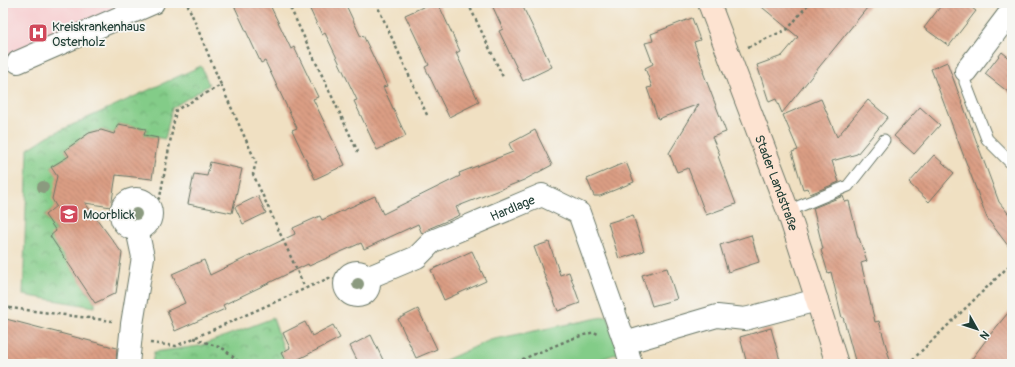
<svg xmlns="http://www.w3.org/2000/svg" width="1015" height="367" viewBox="0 0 1015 367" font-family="Pangolin,sans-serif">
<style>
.built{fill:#f7cfd1}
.grass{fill:#83cc88;stroke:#51845e}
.park{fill:url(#park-crowns);stroke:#51845e}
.building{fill:url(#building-back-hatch)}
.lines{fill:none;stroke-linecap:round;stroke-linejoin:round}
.lane-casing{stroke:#687666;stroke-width:13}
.street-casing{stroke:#687666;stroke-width:24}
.secondary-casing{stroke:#687666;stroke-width:24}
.path{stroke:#687666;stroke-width:2.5;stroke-dasharray:3 3;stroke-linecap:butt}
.lane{stroke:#fff;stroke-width:11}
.street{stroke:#fff;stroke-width:22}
.secondary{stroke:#fde3d1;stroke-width:22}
.tree{fill:#8b9a7f}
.labels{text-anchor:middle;stroke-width:3.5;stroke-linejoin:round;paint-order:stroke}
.poi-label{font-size:13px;fill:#1f3d34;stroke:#f6f6f2;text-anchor:start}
.street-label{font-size:13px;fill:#1f3d34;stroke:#f6f6f2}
</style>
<defs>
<pattern id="park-crowns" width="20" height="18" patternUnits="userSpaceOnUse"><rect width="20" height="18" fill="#83cc88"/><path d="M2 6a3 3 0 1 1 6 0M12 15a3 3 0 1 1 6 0" fill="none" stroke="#6ba770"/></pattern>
<pattern id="building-back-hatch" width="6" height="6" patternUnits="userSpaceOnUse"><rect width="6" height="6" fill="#db9e84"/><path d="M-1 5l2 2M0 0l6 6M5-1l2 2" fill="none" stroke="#b1826d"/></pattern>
</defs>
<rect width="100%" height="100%" fill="#f6f6f2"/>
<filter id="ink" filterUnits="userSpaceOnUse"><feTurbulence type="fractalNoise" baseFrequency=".025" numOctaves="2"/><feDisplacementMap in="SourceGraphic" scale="8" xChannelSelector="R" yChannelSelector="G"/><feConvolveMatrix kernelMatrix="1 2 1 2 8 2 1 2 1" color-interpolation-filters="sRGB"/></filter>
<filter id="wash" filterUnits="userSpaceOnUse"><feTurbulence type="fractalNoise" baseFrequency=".012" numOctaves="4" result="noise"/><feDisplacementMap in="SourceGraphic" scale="16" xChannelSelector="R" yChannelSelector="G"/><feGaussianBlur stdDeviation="0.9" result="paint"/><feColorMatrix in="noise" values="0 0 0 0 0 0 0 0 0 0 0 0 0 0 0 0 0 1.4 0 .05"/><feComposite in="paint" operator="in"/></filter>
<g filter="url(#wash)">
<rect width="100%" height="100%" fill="#f0e0c2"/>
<polygon class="built" points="3,3 144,3 3,63"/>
<polygon class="grass" points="608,316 619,353 587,364 437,364 490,340"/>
<g class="park">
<polygon points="201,66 209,85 172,108 165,139 144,135 145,129 118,124 114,134 101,130 89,133 65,150 69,156 51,167 62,182 56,206 45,215 56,231 51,237 95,303 95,307 23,295 28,149 48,136"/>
<polygon points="273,318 289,364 152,364 154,352 199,346"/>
</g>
<g id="blocks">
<g class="building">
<polygon points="233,3 269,3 291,49 294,47 318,97 313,99 345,165 315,179 292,130 297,128 265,61 261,63"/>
<polygon points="307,3 345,3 361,37 363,35 387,86 383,87 406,136 377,150 354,101 357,100 325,33 322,35"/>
<polygon points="432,3 438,3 460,51 456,53 479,102 449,117 425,67 429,65 405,15"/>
<polygon points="491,3 521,3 552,67 523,81 499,31 503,29"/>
<polygon points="757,3 871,3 782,113 776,99 769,102 757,65 782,56 798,37"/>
<polygon points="943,3 965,3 976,11 949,46 924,28"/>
<polygon points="692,18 700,40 694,42 704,72 703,72 726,132 712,137 720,155 718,156 736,204 706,215 688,168 677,172 669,153 699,104 658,119 647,88 652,87 645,68 653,64 645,43 653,41 651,34"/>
<polygon points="1002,52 1012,60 1012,95 985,74"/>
<polygon points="947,62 999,202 1012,218 1012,251 987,218 931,69"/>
<polygon points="821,99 837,137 868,100 888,117 857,154 832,161 839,182 810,194 808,188 803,189 792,152 798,150 783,115"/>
<polygon points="920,107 940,125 914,154 894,136"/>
<polygon points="118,124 146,129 144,135 158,138 152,179 116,175 111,207 85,203 122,253 116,293 95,303 50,236 56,231 45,215 56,206 52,199 57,176 51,167 69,156 65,150 89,133 101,130 114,134"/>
<polygon points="535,130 552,165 524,180 456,207 460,215 428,229 422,234 418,224 364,249 361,243 309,266 308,264 223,305 225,309 175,331 167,311 185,303 172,274 204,260 210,275 295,234 293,228 320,216 322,220 375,196 383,214 460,176 459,173 513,152 509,144"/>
<polygon points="934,155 954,173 929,202 909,183"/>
<polygon points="210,162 242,169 232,213 188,204 194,174 207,176"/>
<polygon points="626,162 634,182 600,196 594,196 587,179"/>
<polygon points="258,196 266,213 243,224 235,207"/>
<polygon points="843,196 845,202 849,201 858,238 859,238 867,261 861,263 875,322 879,321 891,364 856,364 843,317 842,318 831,272 828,273 821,250 823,249 813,208"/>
<polygon points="633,215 644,251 619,259 608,223"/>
<polygon points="751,235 759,262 728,272 720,245"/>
<polygon points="549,242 560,275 569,272 580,303 558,311 534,247"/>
<polygon points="472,251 486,281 444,300 431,270"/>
<polygon points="667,268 677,299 652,306 642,275"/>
<polygon points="1012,308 1012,364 968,364 989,336"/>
<polygon points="418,309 437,349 416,358 398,319"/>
<polygon points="6,319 117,348 116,364 22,364 3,359 3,329"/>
<polygon points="305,322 312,336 333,325 340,338 289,364 287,364 281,353 290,348 283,333"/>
<polygon points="771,328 781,364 747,364 740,337"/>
<polygon points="371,335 383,360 375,364 359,364 350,346"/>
</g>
</g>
</g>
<g filter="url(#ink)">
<use href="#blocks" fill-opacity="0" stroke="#687666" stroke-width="1"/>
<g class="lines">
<defs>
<g id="lane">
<polyline points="966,71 965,82 987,139 1012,164"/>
<polyline points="788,211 848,186 884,140"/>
</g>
<g id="street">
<polyline points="18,62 153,3"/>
<polyline points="966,71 1012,10"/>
<circle cx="136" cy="214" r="15"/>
<circle cx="357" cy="284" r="12"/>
<path id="s1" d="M367 278 417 257 433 241 542 195 579 213 625 343"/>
<polyline points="128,364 132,324 143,257 137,229"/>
<polyline points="631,364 625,343 717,316 745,319 817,300"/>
</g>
<g id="secondary">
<path id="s2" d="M709 3 788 211 817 300 837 364"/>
</g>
</defs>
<use href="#lane" class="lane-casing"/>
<use href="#street" class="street-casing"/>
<use href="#secondary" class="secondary-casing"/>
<g class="path">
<polyline points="288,3 358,152"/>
<polyline points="376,3 428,117"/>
<polyline points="468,3 503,77"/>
<polyline points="748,47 788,29 809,3"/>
<polyline points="221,85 256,162 253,174 305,288"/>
<polyline points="150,209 160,197 176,110 221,85 187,3"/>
<polyline points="3,307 112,321"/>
<polyline points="194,338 224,349 241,364"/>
<polyline points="150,343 176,346 329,278 345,281"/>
<polyline points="911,361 915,364"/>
<polyline points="511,364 571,339 594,332 600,335"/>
<polyline points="908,364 1012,263"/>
</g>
<use href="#lane" class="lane"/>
<use href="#street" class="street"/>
<use href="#secondary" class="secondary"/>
</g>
<g class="tree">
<circle cx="43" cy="187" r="6"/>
<circle cx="136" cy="214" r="6"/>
<circle cx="358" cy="284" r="6"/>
</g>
</g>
<defs>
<symbol id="hospital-square" viewBox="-11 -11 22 22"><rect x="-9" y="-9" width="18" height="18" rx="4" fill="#d1495b" stroke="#f6f6f2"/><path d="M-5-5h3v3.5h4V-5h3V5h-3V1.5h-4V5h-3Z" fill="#fff"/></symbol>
<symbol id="school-square" viewBox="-11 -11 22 22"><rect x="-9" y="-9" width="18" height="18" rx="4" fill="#d1495b" stroke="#f6f6f2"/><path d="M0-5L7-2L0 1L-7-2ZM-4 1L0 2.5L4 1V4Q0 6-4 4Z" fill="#fff"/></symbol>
</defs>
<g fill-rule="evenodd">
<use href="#hospital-square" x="27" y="22" width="22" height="22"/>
<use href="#school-square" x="58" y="203" width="22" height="22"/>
</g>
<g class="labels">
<g class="poi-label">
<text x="52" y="31">Kreiskrankenhaus<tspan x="52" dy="15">Osterholz</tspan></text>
<text x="83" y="219">Moorblick</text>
</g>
<g class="street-label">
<text dy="5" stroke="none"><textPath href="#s2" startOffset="192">Stader Landstraße</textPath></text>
<text dy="5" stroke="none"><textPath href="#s1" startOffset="163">Hardlage</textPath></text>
</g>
</g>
<rect width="1015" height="367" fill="none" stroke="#f6f6f2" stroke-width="16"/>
<g transform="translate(977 329) rotate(129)" stroke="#f6f6f2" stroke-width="3" paint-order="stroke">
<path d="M0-3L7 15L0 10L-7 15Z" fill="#1f3d34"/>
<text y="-6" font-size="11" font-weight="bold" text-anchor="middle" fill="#1f3d34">N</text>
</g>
</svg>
